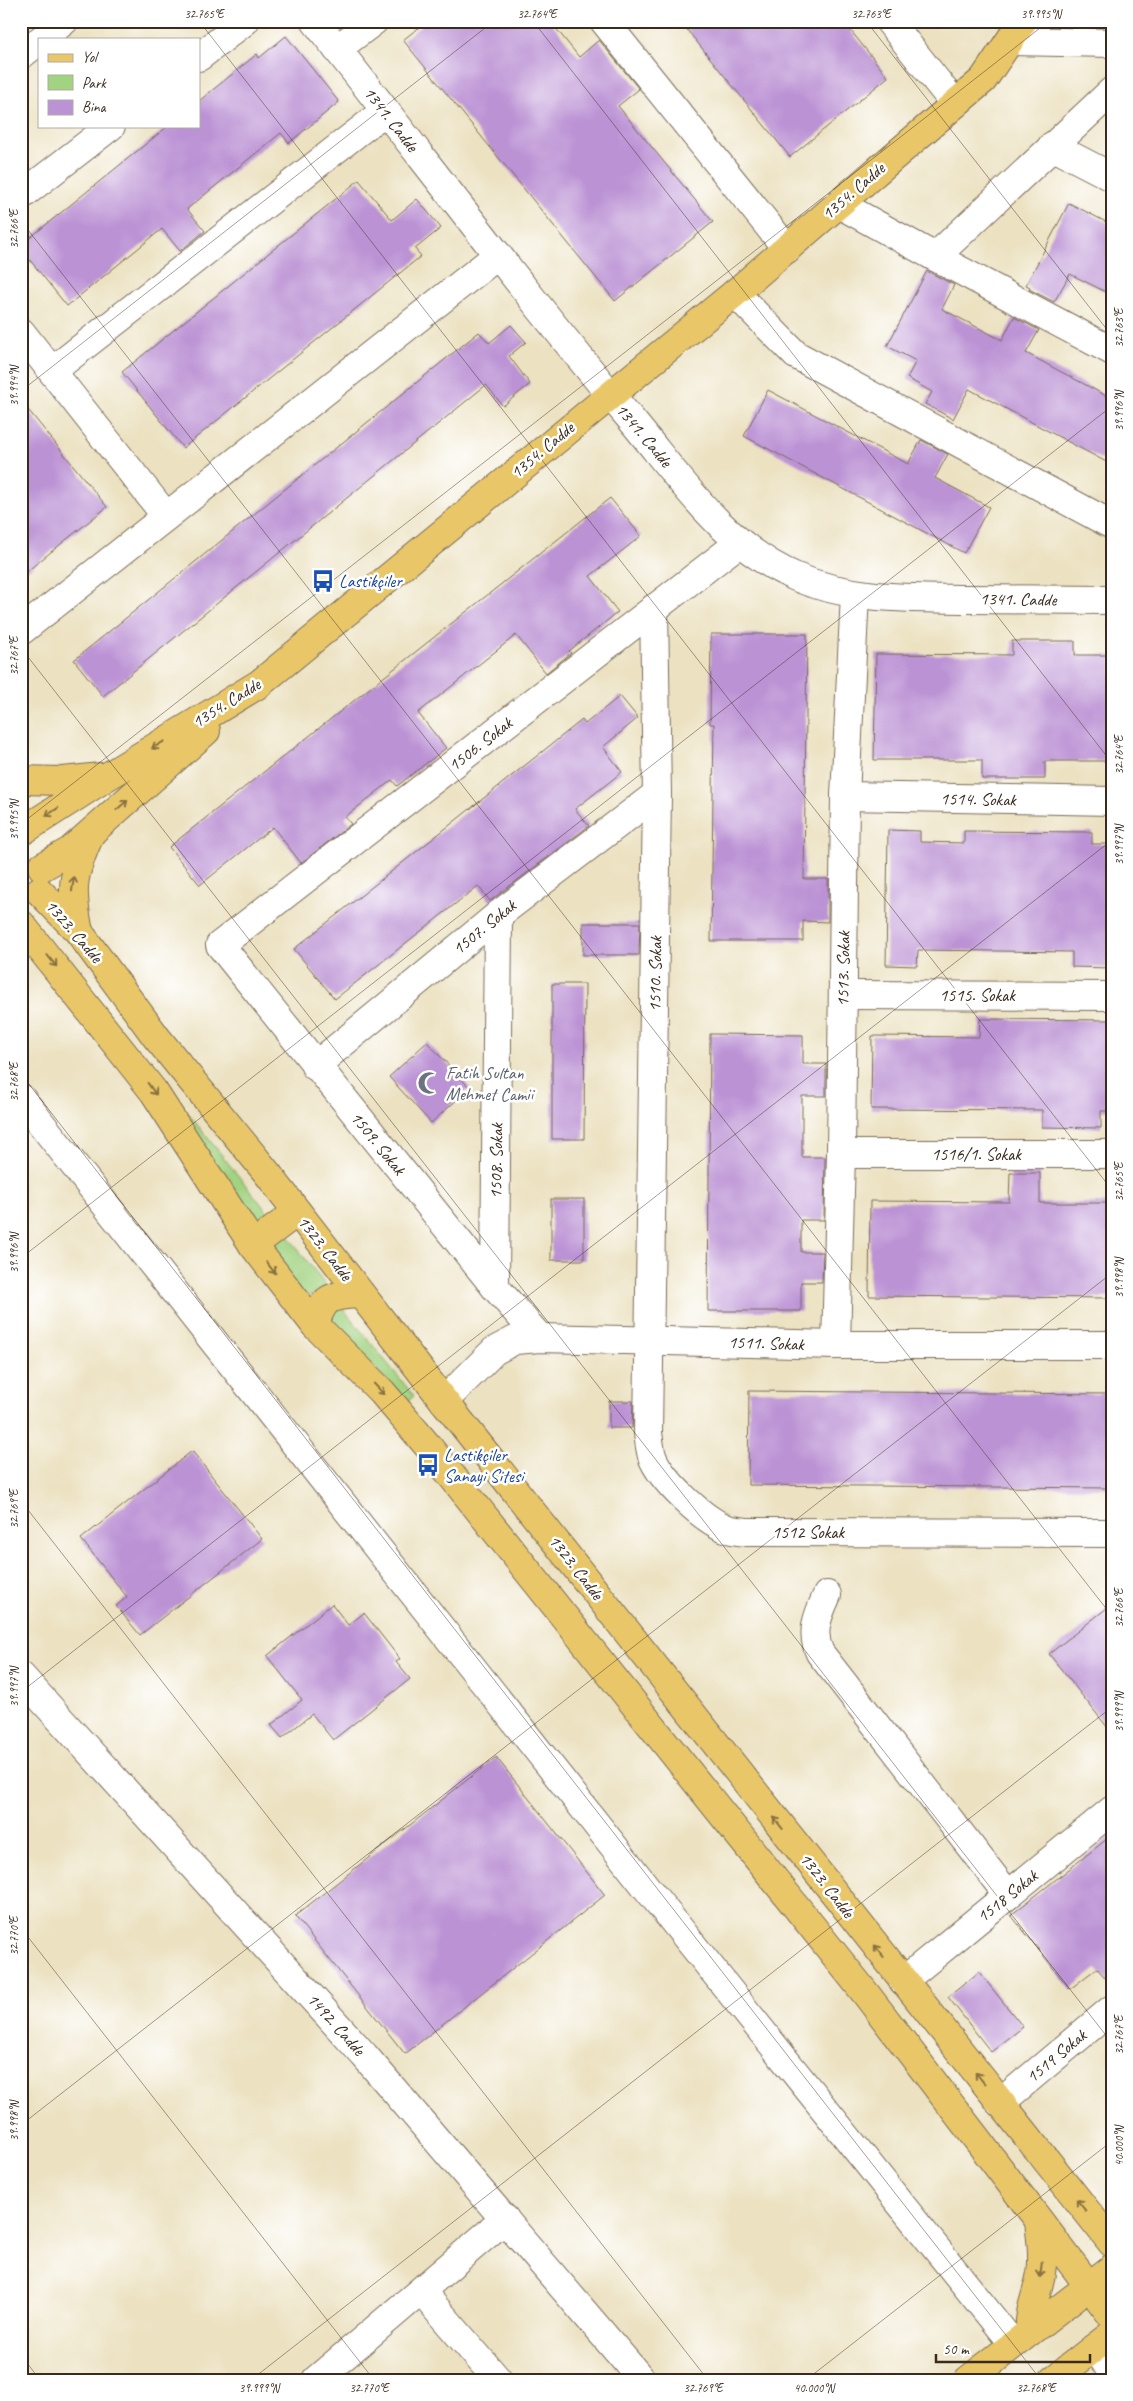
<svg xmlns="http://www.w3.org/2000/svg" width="1133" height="2401" viewBox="0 0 1133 2401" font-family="Caveat,sans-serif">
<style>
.green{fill:#a2d381;stroke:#6e7e50}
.building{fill:#bb92d4}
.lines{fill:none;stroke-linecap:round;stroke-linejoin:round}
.minor-casing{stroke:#796a57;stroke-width:30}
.major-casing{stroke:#796a57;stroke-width:30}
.minor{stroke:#fff;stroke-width:28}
.major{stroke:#e9c769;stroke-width:28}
.oneway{stroke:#897140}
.ticks{fill:none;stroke:#3b2a1e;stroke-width:1;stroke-opacity:0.45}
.labels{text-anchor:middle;stroke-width:5;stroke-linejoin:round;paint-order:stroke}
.street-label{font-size:18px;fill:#3b2a1e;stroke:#fff}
.transit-label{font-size:18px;fill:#164399;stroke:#fff;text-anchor:start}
.worship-label{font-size:18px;fill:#5b616d;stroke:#fff;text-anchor:start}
.neatline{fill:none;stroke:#3b2a1e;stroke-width:2}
.ticks-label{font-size:12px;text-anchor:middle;fill:#3b2a1e}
</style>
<rect width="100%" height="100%" fill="#fff"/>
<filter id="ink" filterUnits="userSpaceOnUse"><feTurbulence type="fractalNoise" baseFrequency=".02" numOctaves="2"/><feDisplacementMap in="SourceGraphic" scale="10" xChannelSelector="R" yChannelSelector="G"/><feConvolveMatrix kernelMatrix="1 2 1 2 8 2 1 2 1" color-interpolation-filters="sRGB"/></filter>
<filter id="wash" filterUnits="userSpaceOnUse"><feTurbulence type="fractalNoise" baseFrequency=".0096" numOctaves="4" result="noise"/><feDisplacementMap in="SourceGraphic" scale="20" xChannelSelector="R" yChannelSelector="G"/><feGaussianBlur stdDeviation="1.12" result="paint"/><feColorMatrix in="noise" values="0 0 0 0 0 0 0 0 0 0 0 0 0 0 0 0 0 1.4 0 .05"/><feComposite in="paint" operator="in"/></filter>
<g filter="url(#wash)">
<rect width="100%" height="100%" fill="#ece2c2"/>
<g class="green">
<polygon points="174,1096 270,1215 260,1224 255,1225 170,1098"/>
<polygon points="284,1231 330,1291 319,1291 306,1298 265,1250"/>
<polygon points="339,1308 344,1310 414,1396 408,1401 327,1320"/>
</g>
<g id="blocks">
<g class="building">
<polygon points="427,21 550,21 579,57 599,40 639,89 618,106 713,222 615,301 403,40"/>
<polygon points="680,21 843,21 888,77 790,157"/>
<polygon points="286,36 339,102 289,143 281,133 187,209 205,231 180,251 162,229 67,306 21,249 21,245 168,126 199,126 199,101 257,54 259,58"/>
<polygon points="359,180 392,220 417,199 441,228 415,249 421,256 183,448 122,372"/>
<polygon points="1069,203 1112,225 1112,295 1070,274 1054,302 1029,289 1030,287 1026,285"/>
<polygon points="927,271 954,285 942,309 1002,340 1014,317 1039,330 1026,353 1112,399 1112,465 969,389 953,419 925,404 932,392 907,378 916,361 887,346"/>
<polygon points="511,325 526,342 509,356 530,384 503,406 486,385 103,696 74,660 479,332 489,343"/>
<polygon points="768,390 908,464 921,440 948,454 935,478 989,507 964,553 744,436"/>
<polygon points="21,401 107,507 21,576"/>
<polygon points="610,498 641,536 590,576 618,612 569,651 571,653 546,673 516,635 418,713 446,748 397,786 392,780 345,817 351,824 301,863 273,827 200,885 169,847"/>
<polygon points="711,634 807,634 804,879 828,879 828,922 803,921 803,941 711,941 714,724 710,724"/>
<polygon points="1012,641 1075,641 1075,655 1112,655 1112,761 1045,761 1045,779 982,779 982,760 874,760 876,654 1012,655"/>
<polygon points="620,696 638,718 603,747 622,772 575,809 589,826 490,901 478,886 335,999 294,949 582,720 585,724"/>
<polygon points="888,830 920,831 920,842 964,843 964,831 1092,832 1092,844 1112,844 1112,968 1072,967 1072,952 918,950 917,966 886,965"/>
<polygon points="583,923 640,923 639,955 583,955"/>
<polygon points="552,984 585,984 584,1139 552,1139"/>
<polygon points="980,1019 1112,1020 1112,1111 1101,1111 1101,1128 1042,1127 1042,1110 871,1109 872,1036 979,1037"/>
<polygon points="710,1034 803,1035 803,1064 826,1064 826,1096 802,1096 802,1157 825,1157 824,1220 801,1220 801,1252 823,1252 822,1282 801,1282 801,1311 708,1311"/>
<polygon points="427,1042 470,1088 431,1123 389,1077"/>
<polygon points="1010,1173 1040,1173 1040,1203 1112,1203 1112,1298 869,1296 870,1201 1009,1202"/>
<rect x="551" y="1199" width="33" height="61"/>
<polygon points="749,1391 1112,1394 1112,1488 748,1485"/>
<polygon points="609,1401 633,1401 632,1428 609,1428"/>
<polygon points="192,1451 262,1539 140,1635 116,1606 127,1597 81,1539"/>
<polygon points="332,1604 348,1625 364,1613 400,1659 396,1662 410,1679 333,1740 312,1714 282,1738 271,1725 302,1700 267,1656"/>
<polygon points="1112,1604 1112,1733 1049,1654"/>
<polygon points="496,1757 605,1895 405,2054 295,1916"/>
<polygon points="1112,1835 1112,1986 1097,1968 1070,1989 1011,1915"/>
<polygon points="979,1972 1023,2027 991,2052 948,1997"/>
</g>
</g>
</g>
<g filter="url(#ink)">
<use href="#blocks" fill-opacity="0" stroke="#796a57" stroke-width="1"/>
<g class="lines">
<defs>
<g id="minor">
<path d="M315 21C420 153 520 288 629 417 678 475 723 546 796 577 850 600 910 598 968 599 1016 599 1064 600 1112 600"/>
<polyline points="604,21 787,249"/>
<polyline points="889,21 955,104"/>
<polyline points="42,39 64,21"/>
<polyline points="1010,41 1112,43"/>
<polyline points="337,49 374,21"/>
<polyline points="21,55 39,41"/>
<polyline points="199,57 245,21"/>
<polyline points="1052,146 1112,177"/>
<polyline points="21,196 111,126"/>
<polyline points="839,204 935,257 1112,91"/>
<polyline points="935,257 1112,351"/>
<polyline points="735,293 796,355 1112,525"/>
<polyline points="21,332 166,516"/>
<polyline points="52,371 385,111"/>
<path d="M654 608 657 794 648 1433C649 1440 650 1449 652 1456 660 1479 704 1521 728 1529 733 1531 741 1531 747 1532L1112 1533"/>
<polyline points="21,631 498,255"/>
<polyline points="845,796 1112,801"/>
<polyline points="843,995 1112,996"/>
<polyline points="315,1066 498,915 657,794"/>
<polyline points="21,1098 646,1887 1013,2344"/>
<polyline points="841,1154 1112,1154"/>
<polyline points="495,1287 498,915"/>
<polyline points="540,1338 495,1287 220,945 739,543"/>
<polyline points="836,1345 841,1154 845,796 855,594"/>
<polyline points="444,1401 494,1351 515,1340 540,1338 836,1345 1112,1345"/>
<path d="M827 1595C818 1615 810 1632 820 1653L1008 1895"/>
<polyline points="21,1676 364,2055 642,2380"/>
<polyline points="903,1981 1112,1810"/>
<polyline points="1000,2103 1112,2009"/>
<polyline points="421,2291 498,2380"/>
<polyline points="1094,2348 1112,2370"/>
<polyline points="316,2380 505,2219"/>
</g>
<g id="major">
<polyline points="21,780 63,781 101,777"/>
<polyline points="21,832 108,776 259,684 735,293 983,80 1023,21"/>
<polyline points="42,867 70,851 206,731"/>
<polyline points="39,891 79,932 157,1038 268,1174 444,1401 1112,2243"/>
<polyline points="21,924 154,1092 253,1245 315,1325 382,1392 427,1445 866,1994 1112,2316"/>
<path d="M79 932C70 889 72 875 90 835"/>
<polyline points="253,1245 297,1212"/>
<path d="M315 1325C324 1295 331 1296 360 1294"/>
<path d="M1030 2331C1028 2311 1038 2293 1041 2273 1044 2256 1041 2239 1039 2222"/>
<polyline points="968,2380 1112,2268"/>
<polyline points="1053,2380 1112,2334"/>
</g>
</defs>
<use href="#minor" class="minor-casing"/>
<use href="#major" class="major-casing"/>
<use href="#minor" class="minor"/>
<use href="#major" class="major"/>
</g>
<defs><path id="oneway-shaft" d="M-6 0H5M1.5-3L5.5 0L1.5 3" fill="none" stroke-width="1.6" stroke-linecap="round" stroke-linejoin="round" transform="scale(1.25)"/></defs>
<g class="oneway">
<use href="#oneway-shaft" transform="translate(158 745) rotate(149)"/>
<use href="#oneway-shaft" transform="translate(122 805) rotate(-41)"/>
<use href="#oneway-shaft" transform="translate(52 812) rotate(147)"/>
<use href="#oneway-shaft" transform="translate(73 884) rotate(-82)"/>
<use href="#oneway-shaft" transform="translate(52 961) rotate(51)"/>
<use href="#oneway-shaft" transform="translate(152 1089) rotate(54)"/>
<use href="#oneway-shaft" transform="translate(271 1268) rotate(51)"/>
<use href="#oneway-shaft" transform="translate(379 1389) rotate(47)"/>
<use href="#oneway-shaft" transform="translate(778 1823) rotate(-128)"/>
<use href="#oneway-shaft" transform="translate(879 1951) rotate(-128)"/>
<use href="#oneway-shaft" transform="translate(980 2078) rotate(-129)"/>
<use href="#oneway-shaft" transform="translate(1081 2205) rotate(-128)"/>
<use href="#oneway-shaft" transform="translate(1041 2270) rotate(96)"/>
</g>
</g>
<path class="ticks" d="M199 21 1112 1190M533 21 1112 763M866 21 1112 336M21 221 1112 1616M21 391 494 21M21 648 1112 2043M21 824 1049 21M21 1074 1041 2380M21 1258 1112 406M21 1501 708 2380M21 1692 1112 840M21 1928 374 2380M21 2125 1112 1273M21 2355 40 2380M251 2380 1112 1707M806 2380 1112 2141"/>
<defs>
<symbol id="bus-bare" viewBox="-9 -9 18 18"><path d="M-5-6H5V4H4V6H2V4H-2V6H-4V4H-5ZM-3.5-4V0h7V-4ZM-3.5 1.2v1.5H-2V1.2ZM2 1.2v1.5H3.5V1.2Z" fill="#1a4fb4" stroke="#fff" stroke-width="2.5" paint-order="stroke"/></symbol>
<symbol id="mosque-bare" viewBox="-9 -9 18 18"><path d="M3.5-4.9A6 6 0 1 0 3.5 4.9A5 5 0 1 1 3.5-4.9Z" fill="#6b7280" stroke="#fff" stroke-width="2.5" paint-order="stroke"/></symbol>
</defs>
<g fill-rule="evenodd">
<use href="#bus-bare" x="307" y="565" width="32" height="32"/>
<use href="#mosque-bare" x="413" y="1067" width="32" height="32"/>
<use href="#bus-bare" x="412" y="1449" width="32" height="32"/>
</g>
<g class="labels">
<g class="street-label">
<text transform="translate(391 119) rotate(52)" y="6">1341. Cadde</text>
<text transform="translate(853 191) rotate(-41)" y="6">1354. Cadde</text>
<text transform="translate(644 435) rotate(50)" y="6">1341. Cadde</text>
<text transform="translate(542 450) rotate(-40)" y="6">1354. Cadde</text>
<text transform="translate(1018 599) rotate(1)" y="6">1341. Cadde</text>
<text transform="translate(226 703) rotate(-32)" y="6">1354. Cadde</text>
<text transform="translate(480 744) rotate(-38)" y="6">1506. Sokak</text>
<text transform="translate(978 799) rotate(1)" y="6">1514. Sokak</text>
<text transform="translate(484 927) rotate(-39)" y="6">1507. Sokak</text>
<text transform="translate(74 931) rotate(49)" y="6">1323. Cadde</text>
<text transform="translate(843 969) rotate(-89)" y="6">1513. Sokak</text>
<text transform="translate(655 974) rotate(-89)" y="6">1510. Sokak</text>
<text x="977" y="1001">1515. Sokak</text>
<text transform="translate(378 1143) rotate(51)" y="6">1509. Sokak</text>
<text x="976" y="1160">1516/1. Sokak</text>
<text transform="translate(496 1161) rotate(-89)" y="6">1508. Sokak</text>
<text transform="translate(325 1248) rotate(52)" y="6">1323. Cadde</text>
<text transform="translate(766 1343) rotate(2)" y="6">1511. Sokak</text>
<text x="808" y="1538">1512 Sokak</text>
<text transform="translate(576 1567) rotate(52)" y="6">1323. Cadde</text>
<text transform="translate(827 1885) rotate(52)" y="6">1323. Cadde</text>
<text transform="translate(1007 1896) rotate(-39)" y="6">1518 Sokak</text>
<text transform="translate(336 2024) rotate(48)" y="6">1492. Cadde</text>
<text transform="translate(1056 2056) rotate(-40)" y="6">1519 Sokak</text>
</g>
<g class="transit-label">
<text x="339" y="587">Lastikçiler</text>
<text x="444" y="1461">Lastikçiler<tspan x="444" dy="21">Sanayi Sitesi</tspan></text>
</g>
<g class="worship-label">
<text x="446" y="1079">Fatih Sultan<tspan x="446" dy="21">Mehmet Camii</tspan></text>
</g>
</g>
<rect width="1133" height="2401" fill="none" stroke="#fff" stroke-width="55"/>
<rect x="38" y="38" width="162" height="90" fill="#ffffff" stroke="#b1aaa5"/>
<rect x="48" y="54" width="25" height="8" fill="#e9c769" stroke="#b1aaa5"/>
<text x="82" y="62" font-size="15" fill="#3b2a1e">Yol</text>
<rect x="48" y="75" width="25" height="15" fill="#a2d381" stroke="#b1aaa5"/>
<text x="82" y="88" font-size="15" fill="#3b2a1e">Park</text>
<rect x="48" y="100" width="25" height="15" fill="#bb92d4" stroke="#b1aaa5"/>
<text x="82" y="112" font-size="15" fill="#3b2a1e">Bina</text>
<path d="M936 2354v8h154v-8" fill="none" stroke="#3b2a1e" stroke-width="2.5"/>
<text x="943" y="2354" font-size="15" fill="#3b2a1e" stroke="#ffffff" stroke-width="4" paint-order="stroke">50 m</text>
<rect x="28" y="28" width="1078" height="2346" class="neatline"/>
<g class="ticks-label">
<text x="204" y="18">32.765°E</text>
<text x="537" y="18">32.764°E</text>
<text x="871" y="18">32.763°E</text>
<text x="1041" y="18">39.995°N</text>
<text transform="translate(14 229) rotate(-90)" y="4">32.766°E</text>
<text transform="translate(1119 328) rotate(-90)" y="4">32.763°E</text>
<text transform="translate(14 386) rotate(-90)" y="4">39.994°N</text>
<text transform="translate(1119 411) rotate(-90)" y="4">39.996°N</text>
<text transform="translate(14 656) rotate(-90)" y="4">32.767°E</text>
<text transform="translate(1119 755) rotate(-90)" y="4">32.764°E</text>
<text transform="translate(14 820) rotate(-90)" y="4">39.995°N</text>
<text transform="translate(1119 845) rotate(-90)" y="4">39.997°N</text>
<text transform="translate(14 1082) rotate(-90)" y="4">32.768°E</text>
<text transform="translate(1119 1182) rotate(-90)" y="4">32.765°E</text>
<text transform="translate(14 1253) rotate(-90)" y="4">39.996°N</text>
<text transform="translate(1119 1278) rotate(-90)" y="4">39.998°N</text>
<text transform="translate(14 1509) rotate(-90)" y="4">32.769°E</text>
<text transform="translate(1119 1608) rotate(-90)" y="4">32.766°E</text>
<text transform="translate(14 1687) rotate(-90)" y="4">39.997°N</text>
<text transform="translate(1119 1712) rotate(-90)" y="4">39.999°N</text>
<text transform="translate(14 1936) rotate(-90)" y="4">32.770°E</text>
<text transform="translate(1119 2035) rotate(-90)" y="4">32.767°E</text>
<text transform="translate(14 2121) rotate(-90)" y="4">39.998°N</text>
<text transform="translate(1119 2146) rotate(-90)" y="4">40.000°N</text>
<text x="259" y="2392">39.999°N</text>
<text x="369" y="2392">32.770°E</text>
<text x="703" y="2392">32.769°E</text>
<text x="814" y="2392">40.000°N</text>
<text x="1036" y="2392">32.768°E</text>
</g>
</svg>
